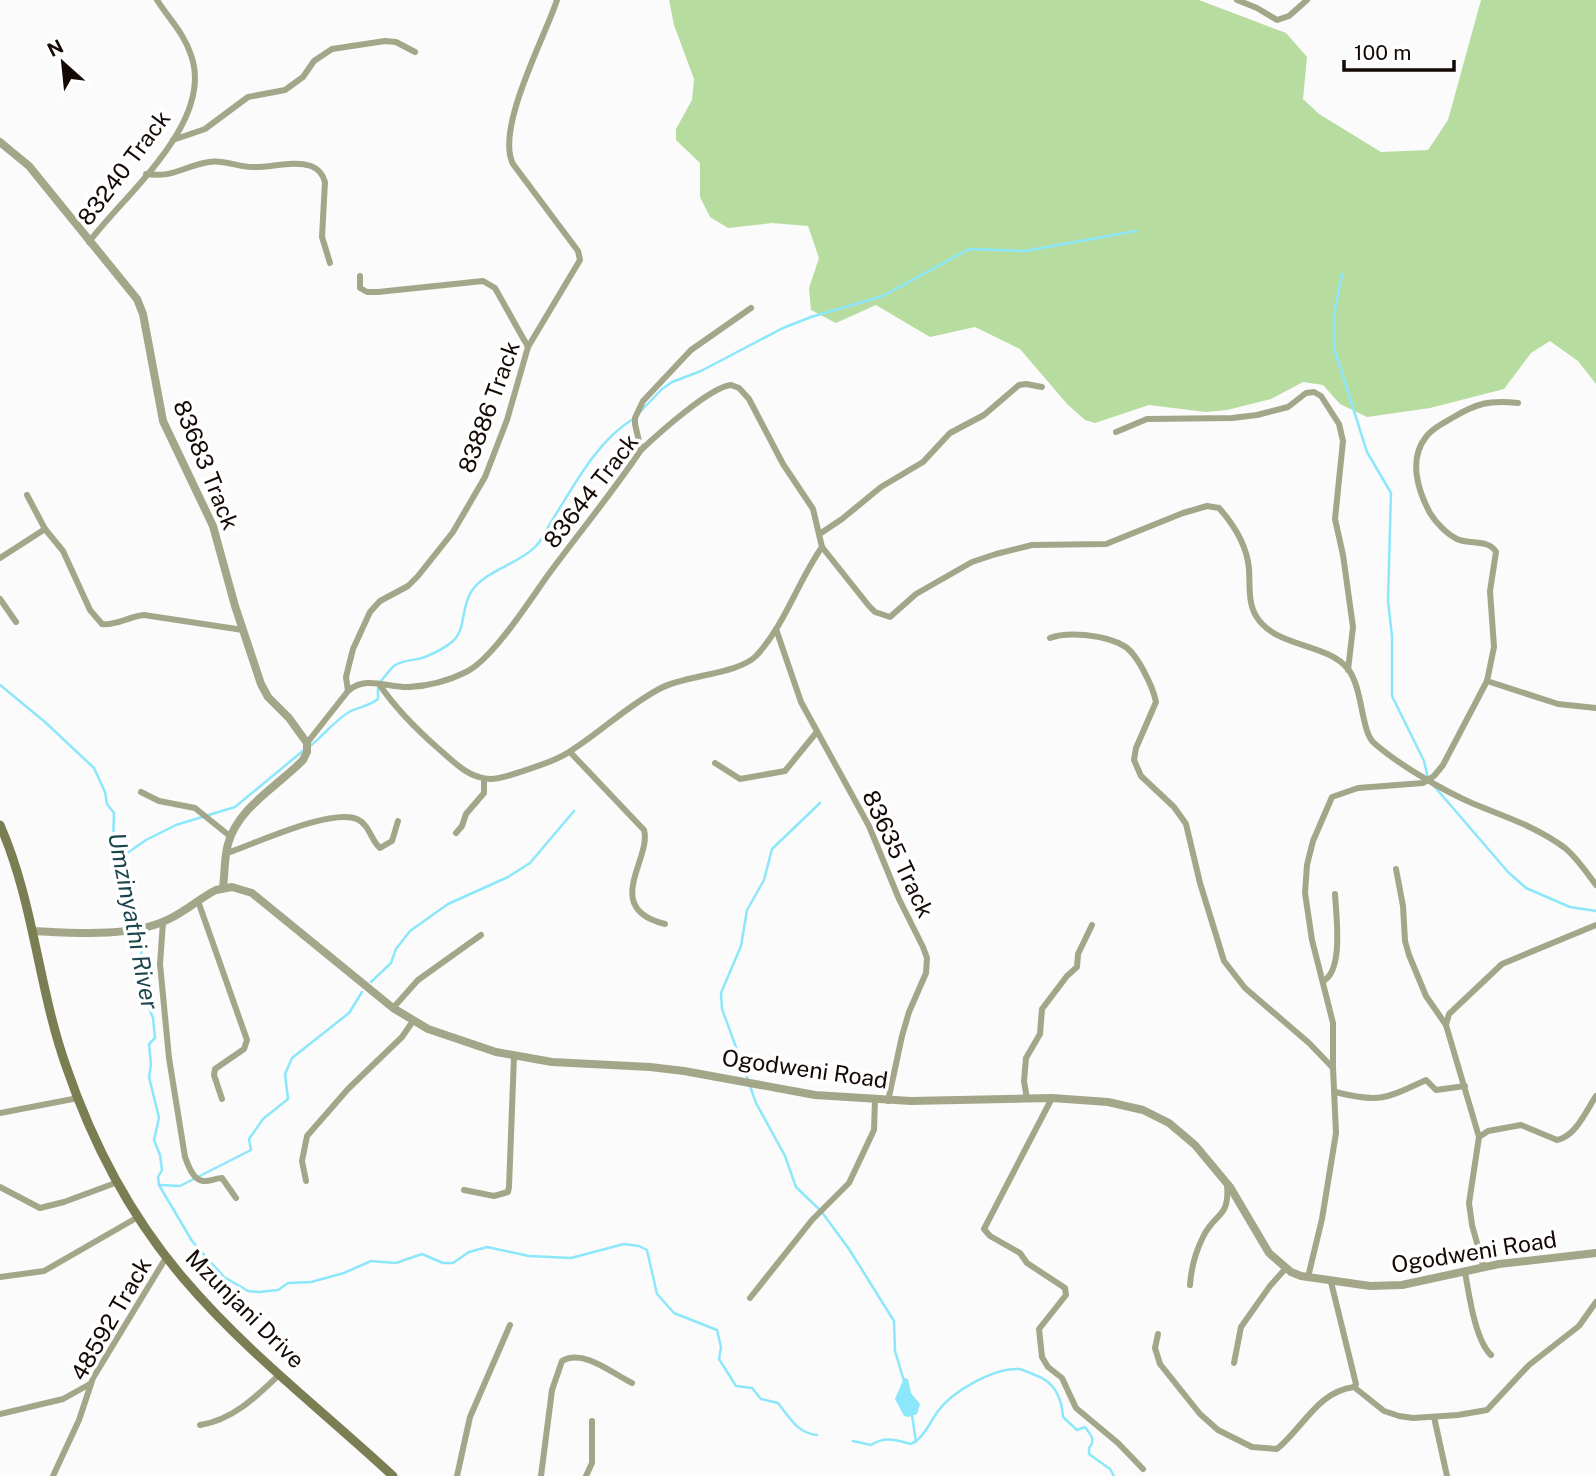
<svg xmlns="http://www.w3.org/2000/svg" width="1596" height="1476" viewBox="0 0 1596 1476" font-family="'Public Sans',sans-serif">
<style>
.green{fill:#b7dc9f}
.water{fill:#8ce7fb}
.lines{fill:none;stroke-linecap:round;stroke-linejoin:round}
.stream{stroke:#8ce7fb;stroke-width:2.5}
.minor{stroke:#a4a689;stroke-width:6}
.tertiary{stroke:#a4a689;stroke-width:8}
.secondary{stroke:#7b7d52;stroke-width:9}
.labels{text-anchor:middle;stroke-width:7;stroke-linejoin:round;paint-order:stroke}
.street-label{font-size:23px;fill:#150905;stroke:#fff}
.water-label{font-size:24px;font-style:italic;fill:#1c464e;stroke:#fff}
</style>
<rect width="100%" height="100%" fill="#fafbfa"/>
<polygon class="green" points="669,0 1199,0 1286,33 1307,57 1303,99 1319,114 1381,152 1428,150 1448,120 1481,0 1596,0 1596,384 1578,361 1550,341 1531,353 1504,389 1430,408 1367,417 1340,404 1323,385 1303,382 1271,399 1227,410 1206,412 1149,405 1095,423 1085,420 1068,405 1020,349 975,327 930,337 876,305 836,323 811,310 809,288 819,258 808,226 772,223 728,228 710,217 700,197 700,163 676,140 676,129 692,100 694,79 674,25"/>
<polygon class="water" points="904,1378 908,1379 911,1393 920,1404 917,1414 908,1417 904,1416 895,1399"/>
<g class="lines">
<g class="stream">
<polyline points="1342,274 1334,314 1334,348 1367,452 1391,493 1388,601 1392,636 1392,696 1424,761 1428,778"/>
<polyline points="640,412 662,389 672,382 701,371 783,328 811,317 883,296 969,249 1025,251 1136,231"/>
<path d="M380 682C385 677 389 670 394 666 403 659 415 661 425 657 435 653 445 648 453 641 466 629 461 608 471 592 485 570 518 565 536 546 543 539 547 528 553 519 575 484 597 441 633 419"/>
<path d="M0 685 45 722 94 768 105 792 107 804 114 813 113 847 124 894 133 910 142 948 140 962 143 991 153 1018 155 1038 149 1044 151 1065 149 1077 159 1118 154 1140 160 1155 162 1170 158 1177 159 1185 192 1241 224 1277 248 1291 259 1292 278 1290 288 1283 311 1282 344 1273 371 1261 396 1263 422 1254 443 1263H453L469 1252 487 1247 529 1256 571 1258 624 1244 639 1246 647 1250 657 1294 674 1313 717 1330 721 1347 719 1359 736 1386 752 1388 761 1399 778 1403C789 1417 797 1433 817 1435"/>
<path d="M310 746C323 736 337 718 351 711 360 707 369 706 378 699V688"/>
<polyline points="1434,786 1508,872 1526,888 1570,907 1596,911"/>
<polyline points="117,860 146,840 176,825 235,807 304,750"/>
<polyline points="371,982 391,963 396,949 410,931 448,904 508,877 530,863 574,811"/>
<polyline points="748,1080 722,1009 721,993 741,946 747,910 764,880 772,849 820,803"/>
<polyline points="750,1086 756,1103 785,1156 796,1187 821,1211 849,1249 894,1321 895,1351 904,1381"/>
<polyline points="160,1185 180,1186 251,1150 249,1139 263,1119 288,1099 285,1074 292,1058 349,1013 362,992"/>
<polyline points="912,1415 916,1442"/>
<path d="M853 1441 871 1445C885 1436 895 1440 911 1444 924 1438 930 1422 938 1411 953 1391 993 1368 1019 1369 1024 1370 1030 1373 1035 1375 1054 1381 1062 1398 1063 1417L1077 1430 1085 1427C1091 1435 1096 1440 1089 1448V1454L1110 1469 1114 1476"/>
</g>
<g class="minor">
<polyline points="1237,0 1257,8 1277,20 1289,16 1307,0"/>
<polyline points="173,140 205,129 248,97 285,90 303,77 314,61 332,49 385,41 396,42 415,52"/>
<path d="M146 174C175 178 183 166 209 162 223 159 237 167 252 167 270 168 293 160 311 166 319 169 323 175 325 182L322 237 330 263"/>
<path d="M89 242C125 194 215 122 191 55 184 33 169 19 157 0"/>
<polyline points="360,276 360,288 367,292 378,292 483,281 495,288 528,347"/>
<polyline points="1116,432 1147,419 1232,418 1257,415 1288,407 1306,393 1314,392 1321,396 1339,424 1343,441 1335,519 1343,555 1353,627 1348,670"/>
<polyline points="641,450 635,424 635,418 643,401 691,350 751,308"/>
<path d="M27 495 45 529 63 551 90 610 102 624C116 626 130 616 144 615L243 630"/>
<polyline points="821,533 842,519 881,487 923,462 950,433 984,415 1019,385 1026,384 1042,387"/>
<path d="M822 547 869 606 875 612 890 617 916 594 972 562 996 554 1032 545 1106 544 1183 513 1207 506 1219 508C1235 526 1247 545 1249 569 1250 585 1248 603 1256 616 1275 648 1326 642 1348 669 1363 688 1361 732 1374 743 1399 765 1444 791 1474 804 1506 817 1537 827 1565 848 1577 858 1587 873 1596 885"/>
<polyline points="0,558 45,529"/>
<polyline points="0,599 16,622"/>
<polyline points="776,629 801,702 869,826 899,899 923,947 927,958 926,973 909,1012 902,1036 888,1101"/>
<path d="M1050 638C1068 631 1106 635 1124 646 1137 653 1153 687 1156 702L1136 748 1134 760 1141 776 1174 807 1186 824 1200 883 1224 961 1245 988 1309 1043 1333 1068"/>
<polyline points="1487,681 1558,704 1596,708"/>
<path d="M348 691 346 677 353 649 370 612 380 601 408 586 418 576 453 532 485 477 507 420 528 347 580 260 578 251 513 164C495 129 545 37 557 0"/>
<path d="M307 743 348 691C366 675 388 688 409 687 429 686 448 681 466 672 492 660 530 600 548 575 579 533 612 493 641 450 658 434 710 387 731 385L739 388 749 399 783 464 813 509 822 547C798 581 785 625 756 656 738 674 686 675 661 688 628 705 601 732 569 752 554 762 537 766 520 772 506 776 494 782 479 777 464 773 452 760 440 750 417 730 396 709 379 684"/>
<path d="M570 752 644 830C652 859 601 908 665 924"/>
<polyline points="715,763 740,779 785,771 816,733"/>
<polyline points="141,792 159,801 195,808 231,837"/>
<polyline points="456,833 462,826 466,814 484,793 484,779"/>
<path d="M227 853C255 844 330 808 357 819 370 825 371 841 380 848L392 841 398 821"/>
<polyline points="1396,869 1403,906 1405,941 1409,955 1426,996 1446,1025"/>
<polyline points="198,901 247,1040 244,1049 215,1069 214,1075 222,1099"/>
<path d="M163 922 160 964 169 1058 185 1157C188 1165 193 1180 203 1181 209 1182 216 1178 222 1178L236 1198"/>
<path d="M1323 981C1344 971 1336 915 1335 894"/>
<polyline points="393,1008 418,980 481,935"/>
<path d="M1335 1092C1380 1103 1385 1099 1426 1080L1436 1090 1465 1086"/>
<polyline points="1052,1098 984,1229 990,1236 1020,1253 1027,1263 1065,1288 1066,1295 1039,1329 1042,1357 1048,1367 1062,1378 1076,1408 1118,1443 1143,1469"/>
<polyline points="1027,1099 1024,1081 1026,1058 1040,1034 1042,1009 1067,976 1077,967 1078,954 1092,925"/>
<polyline points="0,1113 78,1098"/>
<path d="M1479 1137 1488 1131 1521 1125 1557 1140C1576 1136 1586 1111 1596 1096"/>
<polyline points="306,1181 302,1161 307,1136 348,1089 402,1037 413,1021"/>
<polyline points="0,1187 40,1208 64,1202 118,1182"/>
<polyline points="464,1190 494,1196 508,1192 509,1187 514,1056"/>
<polyline points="1484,1268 1472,1225 1469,1203 1479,1137 1446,1025 1449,1014 1502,964 1596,925"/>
<path d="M1465 1272C1469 1294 1475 1340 1491 1355"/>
<polyline points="0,1277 44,1271 138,1217"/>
<path d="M1308 1277 1322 1219 1336 1133 1333 1068V1023L1312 940 1305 893 1307 865 1313 841 1332 797 1358 788 1423 783 1434 776 1443 765 1487 681 1494 647 1490 591 1496 552C1489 539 1470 545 1457 539 1447 534 1436 523 1430 513 1418 491 1408 459 1426 437 1431 429 1443 423 1452 418 1477 403 1489 400 1518 403"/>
<path d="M1190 1285C1191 1270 1196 1251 1203 1237 1215 1212 1230 1219 1227 1184"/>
<polyline points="750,1298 812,1220 849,1183 874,1130 875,1099"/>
<path d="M1158 1334 1155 1348 1160 1364 1200 1414 1218 1430 1252 1447 1277 1449C1304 1427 1317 1392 1354 1387L1356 1384 1331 1282"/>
<polyline points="1234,1363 1241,1327 1270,1286 1286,1268"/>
<polyline points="1354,1387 1384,1411 1399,1416 1413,1418 1458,1415 1487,1410 1529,1365 1579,1326 1596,1302"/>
<polyline points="0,1414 63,1399 90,1384"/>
<polyline points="1434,1417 1447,1476"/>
<path d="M200 1425C233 1420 257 1396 280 1374"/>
<polyline points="53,1476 79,1420 93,1378 167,1256"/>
<polyline points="457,1476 470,1417 510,1325"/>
<path d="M541 1476 552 1390 562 1361C583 1348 613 1374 632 1383"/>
<polyline points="586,1476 592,1463 592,1421"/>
</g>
<g class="tertiary">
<path d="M0 142 29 166 137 299 143 314 163 421 213 526 235 606 261 684 268 697 289 718 307 743V752L303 760C278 786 238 807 228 844 224 858 225 873 223 888"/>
<path d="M33 931C73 933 132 938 169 919 186 911 200 898 216 890L232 887 252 893 393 1008 428 1029 496 1052 552 1062 650 1067 684 1071 815 1095 911 1101 1052 1098 1108 1102 1143 1110 1169 1123 1195 1145 1230 1187 1269 1253 1291 1272 1301 1276 1370 1286 1402 1285 1499 1264 1596 1253"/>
</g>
<path class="secondary" d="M0 825C34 902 38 987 66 1066 92 1142 131 1217 184 1279 246 1352 323 1411 393 1476"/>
</g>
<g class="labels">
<g class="street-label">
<text transform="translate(124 168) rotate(-53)" y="8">83240 Track</text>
<text transform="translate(489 407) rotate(-70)" y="8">83886 Track</text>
<text transform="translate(206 465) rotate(68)" y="8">83683 Track</text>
<text transform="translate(591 491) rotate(-52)" y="8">83644 Track</text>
<text transform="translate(898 854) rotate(65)" y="8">83635 Track</text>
<text transform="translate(805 1069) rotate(8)" y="8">Ogodweni Road</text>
<text transform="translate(1474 1252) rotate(-9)" y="8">Ogodweni Road</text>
<text transform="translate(245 1309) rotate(45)" y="8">Mzunjani Drive</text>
<text transform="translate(111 1319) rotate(-60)" y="8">48592 Track</text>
</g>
<g class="water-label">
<text transform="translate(133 921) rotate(79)" y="8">Umzinyathi River</text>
</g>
</g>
<g transform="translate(63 63) rotate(333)" stroke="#ffffff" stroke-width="5" paint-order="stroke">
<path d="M0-5L12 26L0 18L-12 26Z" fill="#150905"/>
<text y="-10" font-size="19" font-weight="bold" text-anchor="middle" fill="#150905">N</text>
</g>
<path d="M1344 60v10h110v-10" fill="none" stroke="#150905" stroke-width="3.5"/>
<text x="1354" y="60" font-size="21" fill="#150905" stroke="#ffffff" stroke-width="5" paint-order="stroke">100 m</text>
</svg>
